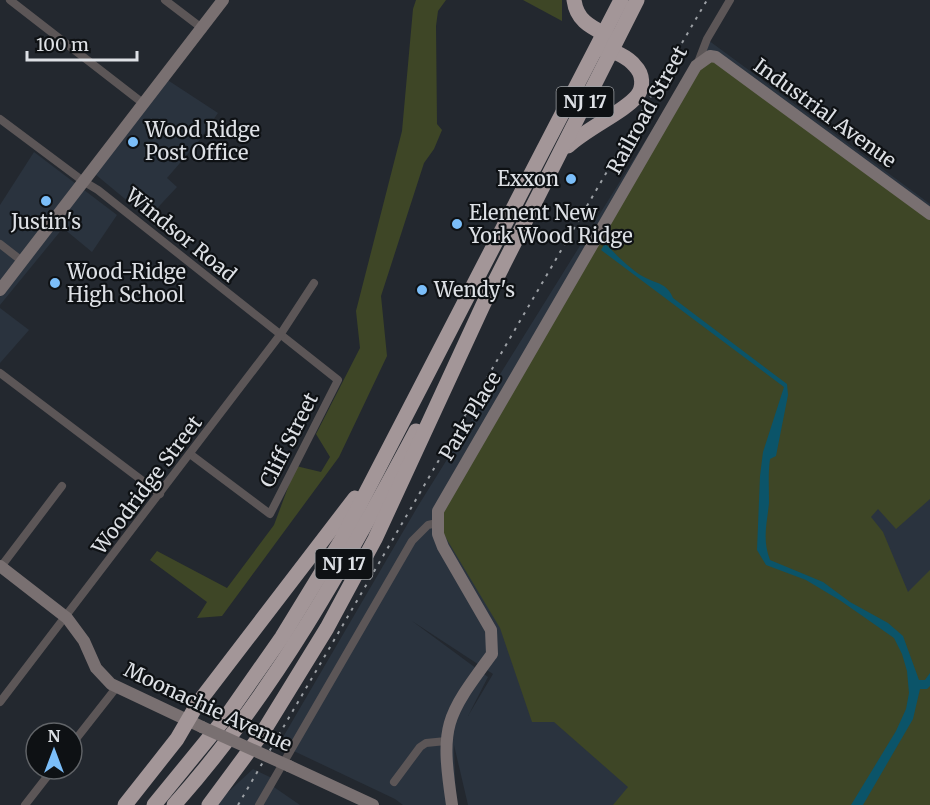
<svg xmlns="http://www.w3.org/2000/svg" width="930" height="805" viewBox="0 0 930 805" font-family="Merriweather,serif">
<style>
.built{fill:#2a333e;fill-rule:evenodd}
.green{fill:#3e4626}
.water{fill:#0b5469}
.lines{fill:none;stroke-linecap:round;stroke-linejoin:round}
.street{stroke:#5c5657;stroke-width:8}
.secondary{stroke:#797071;stroke-width:12}
.highway{stroke:#a39698;stroke-width:15}
.rail{stroke:#9ca0a5;stroke-width:2;stroke-dasharray:3 6;stroke-linecap:butt}
.secondary-bridge{stroke:#797071;stroke-width:12}
.poi-dot{fill:#7bbef9;stroke:#0e1114;stroke-width:2}
.labels{text-anchor:middle;stroke-width:4.5;stroke-linejoin:round;paint-order:stroke}
.shield{fill:#0e1114;stroke:#9fa2a6;stroke-width:1.5}
.shield-label{font-size:18px;font-weight:bold;fill:#dde0e5}
.street-label{font-size:20px;fill:#dde0e5;stroke:#0e1114}
.poi-label{font-size:20px;fill:#dde0e5;stroke:#0e1114;text-anchor:start}
</style>
<rect width="100%" height="100%" fill="#23282f"/>
<g class="built">
<path d="M708 40 930 204V805H468L454 745 456 805H403L395 799 279 744 418 506ZM412 621 493 674 468 716 488 677Z"/>
<polygon points="166,79 218,113 198,142 167,178 177,187 148,218 95,174"/>
<polygon points="34,152 117,215 92,252 63,228 0,305 0,205"/>
<polygon points="0,308 29,330 0,363"/>
<polygon points="253,769 274,779 271,785 300,805 214,805"/>
</g>
<g class="green">
<polygon points="416,0 446,0 438,11 436,26 437,124 442,130 434,149 424,163 381,296 387,356 339,457 222,616 197,618 207,602 150,560 157,551 227,588 274,525 296,466 321,472 330,457 316,434 360,348 356,311 402,131 413,9"/>
<polygon points="523,0 562,0 562,21"/>
<polygon points="700,58 731,61 930,218 930,499 896,529 878,509 871,517 883,532 908,592 930,570 930,805 613,805 628,787 554,722 532,722 500,628 437,523"/>
</g>
<path class="water" d="M605 243C615 254 632 271 644 277 657 284 667 283 673 298L787 384 788 395 776 456 770 459C768 474 769 488 769 503 767 524 762 539 770 560L823 582 850 602 888 623 903 636 919 680H925L930 673V686L927 689H920L913 719 863 805H851L896 731 906 709 909 693 907 671 902 654 894 638 841 601 806 580 766 565 757 550 760 476 763 452 784 387 601 250Z"/>
<g class="lines">
<g class="street">
<polyline points="10,0 144,104"/>
<polyline points="165,0 203,29"/>
<polyline points="697,65 707,39 730,0"/>
<polyline points="0,119 83,181 98,190 338,380 270,514 190,454"/>
<polyline points="0,244 22,261"/>
<polyline points="0,373 160,494"/>
<polyline points="0,568 62,486"/>
<polyline points="0,702 280,335 314,283"/>
<polyline points="72,744 116,688"/>
<polyline points="394,782 420,747 426,743 446,741"/>
<polyline points="25,805 53,769"/>
<polyline points="259,805 412,541 428,525 437,523"/>
</g>
<g class="secondary">
<polyline points="0,290 223,0"/>
<polyline points="0,566 67,618 84,641 96,668 111,684 202,727"/>
<polyline points="289,766 373,805"/>
<path d="M452 805C440 724 445 718 492 654L491 630 443 547 438 534V511L696 66 710 56 716 57 930 214"/>
</g>
<g class="highway">
<path d="M574 0C577 23 594 28 612 38"/>
<path d="M568 146C587 128 624 112 637 96 644 87 643 74 635 66 628 57 613 50 602 49"/>
<polyline points="125,805 177,739 198,703 355,498"/>
<polyline points="154,805 226,717 282,637 342,539 621,0"/>
<path d="M174 805C274 693 346 563 416 431"/>
<polyline points="209,805 263,732 327,628 375,539 484,303 637,0"/>
</g>
<polyline class="rail" points="238,805 707,0"/>
<polyline class="secondary-bridge" points="202,727 289,766"/>
</g>
<g class="poi-dot">
<circle cx="133" cy="142" r="6"/>
<circle cx="571" cy="179" r="6"/>
<circle cx="46" cy="201" r="6"/>
<circle cx="457" cy="224" r="6"/>
<circle cx="55" cy="283" r="6"/>
<circle cx="422" cy="290" r="6"/>
</g>
<g class="labels">
<g class="shield">
<rect x="556.5" y="87" width="57" height="30" rx="4.5"/>
<rect x="315.5" y="549" width="57" height="30" rx="4.5"/>
</g>
<g class="shield-label">
<text x="585" y="108">NJ 17</text>
<text x="344" y="570">NJ 17</text>
</g>
<g class="street-label">
<text transform="translate(647 110) rotate(-61)" y="7">Railroad Street</text>
<text transform="translate(825 113) rotate(36)" y="7">Industrial Avenue</text>
<text transform="translate(181 235) rotate(39)" y="7">Windsor Road</text>
<text transform="translate(470 416) rotate(-59)" y="7">Park Place</text>
<text transform="translate(289 440) rotate(-63)" y="7">Cliff Street</text>
<text transform="translate(147 485) rotate(-53)" y="7">Woodridge Street</text>
<text transform="translate(208 707) rotate(25)" y="7">Moonachie Avenue</text>
</g>
<g class="poi-label">
<text x="145" y="137">Wood Ridge<tspan x="145" dy="23">Post Office</tspan></text>
<text x="559" y="186" text-anchor="end">Exxon</text>
<text x="469" y="220">Element New<tspan x="469" dy="23">York Wood Ridge</tspan></text>
<text x="46" y="229" text-anchor="middle">Justin's</text>
<text x="67" y="279">Wood-Ridge<tspan x="67" dy="23">High School</tspan></text>
<text x="434" y="297">Wendy's</text>
</g>
</g>
<g transform="translate(54 751)"><circle r="28" fill="#0e1114" stroke="#616468" stroke-width="1.5"/>
<path d="M0-4.5L10 22L0 15L-10 22Z" fill="#7bbef9"/>
<text y="-9" font-size="16" font-weight="bold" text-anchor="middle" fill="#dde0e5">N</text>
</g>
<path d="M27 51v9h110v-9" fill="none" stroke="#dde0e5" stroke-width="3"/>
<text x="36" y="51" font-size="18" fill="#dde0e5" stroke="#0e1114" stroke-width="4.5" paint-order="stroke">100 m</text>
</svg>
